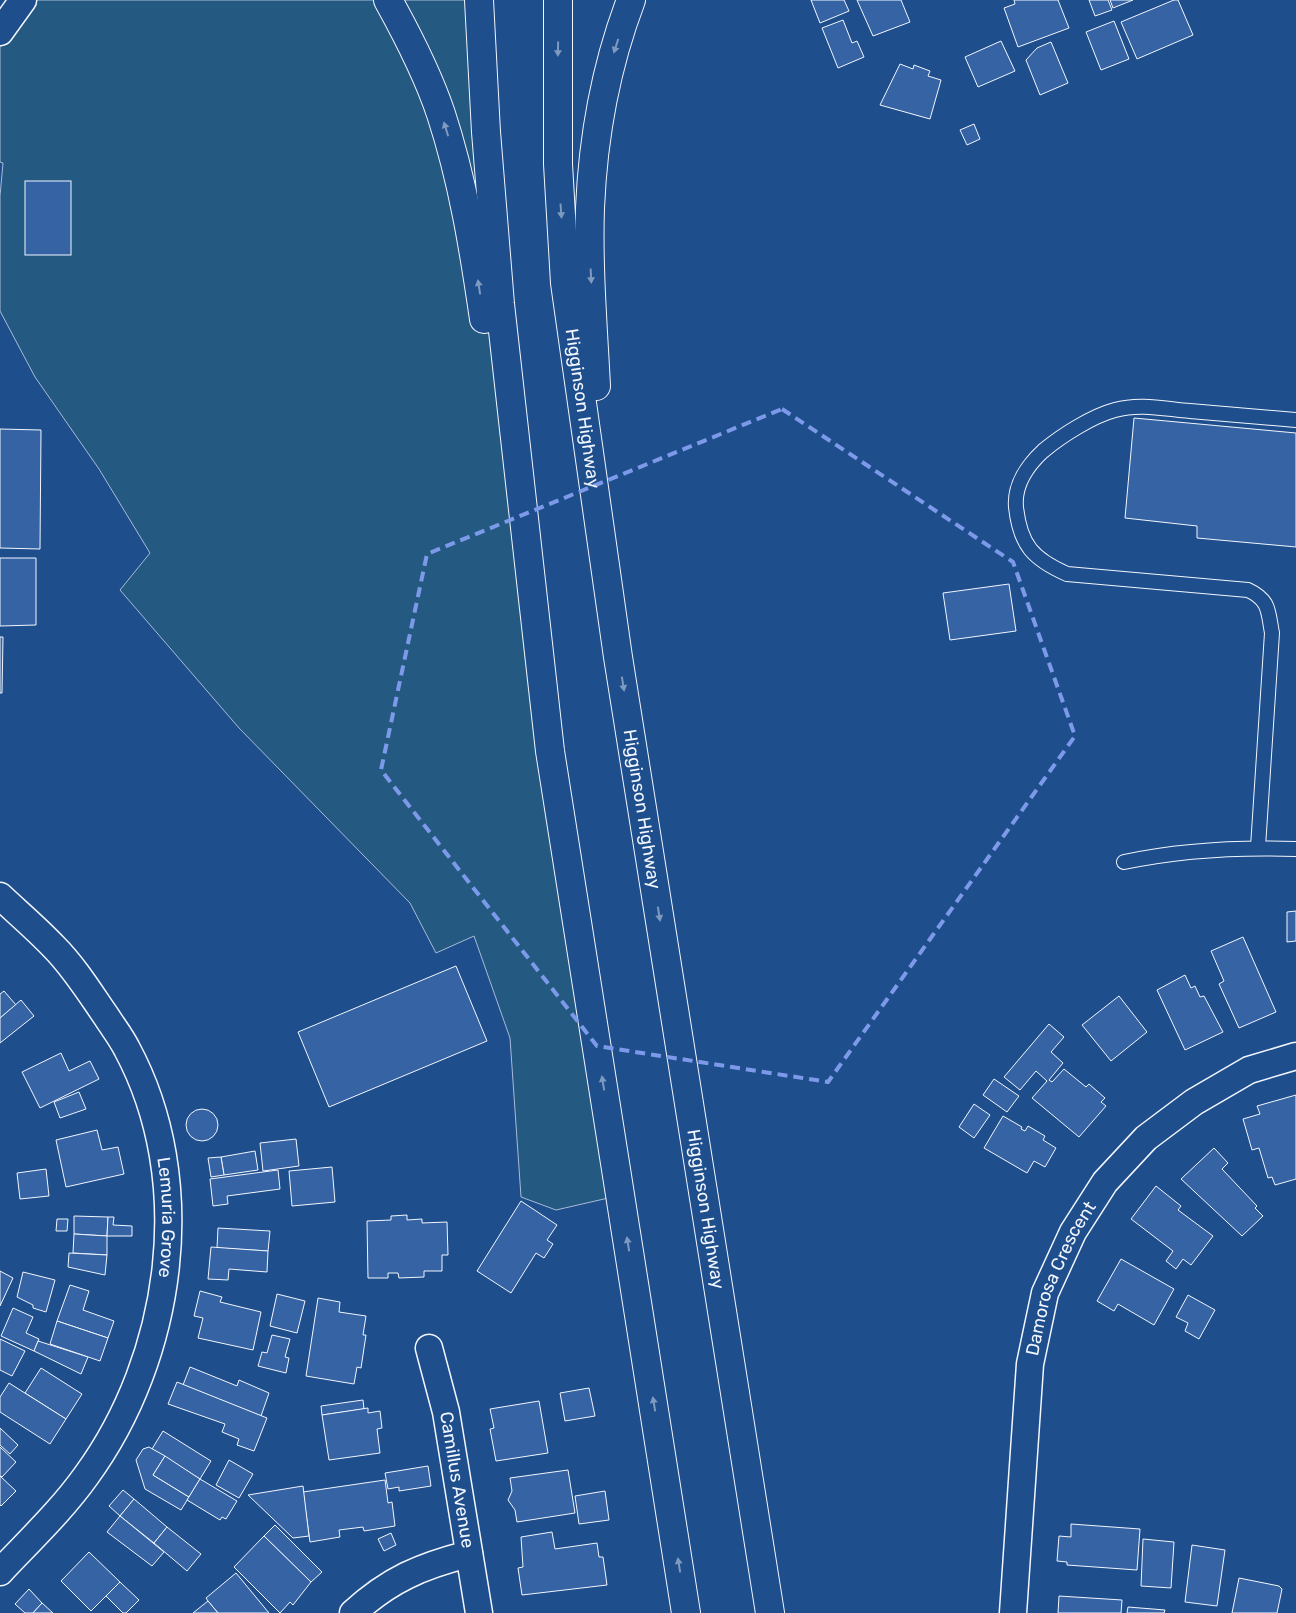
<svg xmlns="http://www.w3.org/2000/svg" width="1296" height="1613" viewBox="0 0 1296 1613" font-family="Rubik,sans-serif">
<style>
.green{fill:#245a82;stroke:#a8bbd7}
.building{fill:#3563a3;stroke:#f2f6ff}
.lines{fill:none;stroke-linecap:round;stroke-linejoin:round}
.lane-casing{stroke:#f2f6ff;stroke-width:16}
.street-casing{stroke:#f2f6ff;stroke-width:29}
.highway-casing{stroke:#f2f6ff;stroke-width:30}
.lane{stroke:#1f4e8c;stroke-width:14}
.street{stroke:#1f4e8c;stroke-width:26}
.highway{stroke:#1f4e8c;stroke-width:28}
.oneway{fill:#7e9ac0}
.marked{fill:none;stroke:#7d9aea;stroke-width:4;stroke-dasharray:10 6;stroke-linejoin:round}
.labels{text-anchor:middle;stroke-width:4;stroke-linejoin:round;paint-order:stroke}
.street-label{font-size:18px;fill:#f2f6ff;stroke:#1f4e8c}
</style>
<rect width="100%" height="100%" fill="#1f4e8c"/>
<polygon class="green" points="20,0 476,0 482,133 617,1196 556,1210 521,1197 510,1038 474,936 436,953 410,903 239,728 120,590 150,553 99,469 35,377 0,311 0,196 3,163 0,162 0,26"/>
<g class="building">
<polygon points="811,0 844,0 849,11 820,23"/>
<polygon points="857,0 901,0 910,22 873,36"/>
<polygon points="1014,0 1058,0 1069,28 1018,47 1004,8 1015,4"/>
<polygon points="1089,0 1108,0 1112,10 1095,16"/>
<polygon points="1110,0 1133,0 1113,8"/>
<polygon points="1174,0 1178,0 1193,35 1137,59 1121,22"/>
<polygon points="843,20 852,43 857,41 864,57 838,68 822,28"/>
<polygon points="1114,21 1129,59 1101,70 1086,32"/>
<polygon points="1001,41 1015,71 978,87 965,57"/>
<polygon points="1051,42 1068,83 1040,95 1026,60 1037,48"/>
<polygon points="900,64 913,69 914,65 930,71 928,76 941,80 930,119 880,105"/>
<polygon points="974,124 980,139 967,145 960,130"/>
<rect x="25" y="181" width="46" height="74"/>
<polygon points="1134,418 1296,433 1296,547 1197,538 1197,526 1125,518"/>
<polygon points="0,429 41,430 40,549 0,548"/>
<polygon points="0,558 36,558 36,625 0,626"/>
<polygon points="1009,584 1016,631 950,640 943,593"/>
<polygon points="0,637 3,637 2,693 0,693"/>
<polygon points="1296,911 1296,941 1287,942 1287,912"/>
<polygon points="1243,937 1276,1012 1239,1028 1219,984 1224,981 1211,951"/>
<polygon points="456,966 487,1041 329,1107 298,1032"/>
<polygon points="1185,975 1191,988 1195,986 1200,997 1204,996 1223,1032 1185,1050 1157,990"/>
<polygon points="4,991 16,1005 0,1018 0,994"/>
<polygon points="1119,996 1147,1032 1111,1061 1082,1025"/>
<polygon points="21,1000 34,1016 0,1043 0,1018"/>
<polygon points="1049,1024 1064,1037 1051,1052 1063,1063 1049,1080 1052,1082 1064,1069 1086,1087 1089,1084 1105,1098 1101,1102 1106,1106 1079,1137 1032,1098 1047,1081 1036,1071 1020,1090 1004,1077"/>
<polygon points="61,1053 69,1071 90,1061 99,1079 40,1108 22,1072"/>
<polygon points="994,1079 1019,1096 1007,1112 983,1095"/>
<polygon points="79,1092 86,1109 60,1118 54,1102"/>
<polygon points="1296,1095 1296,1179 1275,1185 1272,1177 1268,1178 1259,1148 1252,1150 1243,1119 1260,1114 1257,1106"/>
<polygon points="974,1104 990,1115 974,1138 959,1127"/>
<circle cx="202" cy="1125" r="16"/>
<polygon points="1003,1116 1022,1127 1021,1129 1025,1131 1028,1126 1045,1136 1043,1140 1056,1148 1045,1167 1034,1161 1027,1173 984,1148"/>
<polygon points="97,1130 102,1150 118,1147 124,1174 66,1187 56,1140"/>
<polygon points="296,1139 299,1166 263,1171 260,1143"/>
<polygon points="1214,1148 1228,1163 1222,1169 1257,1206 1255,1208 1263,1216 1242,1236 1181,1179"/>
<polygon points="255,1151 258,1170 224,1175 221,1157"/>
<polygon points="221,1157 224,1175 211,1177 208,1158"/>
<polygon points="332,1167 335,1202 292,1206 289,1171"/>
<polygon points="46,1169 49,1196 20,1199 17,1173"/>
<polygon points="278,1170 280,1189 227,1196 228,1204 213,1206 210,1179"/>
<polygon points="1156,1186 1181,1206 1178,1210 1213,1236 1191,1265 1183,1259 1176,1269 1166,1261 1173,1251 1131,1219"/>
<polygon points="521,1201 557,1225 547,1240 553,1244 544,1258 536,1253 511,1293 477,1271"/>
<polygon points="407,1215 407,1220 422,1219 422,1223 447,1222 448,1255 442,1255 442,1271 424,1271 424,1277 399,1278 398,1273 388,1273 388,1278 368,1278 367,1221 391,1220 391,1216"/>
<polygon points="74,1216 108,1217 107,1236 74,1234"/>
<polygon points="108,1217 114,1217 113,1225 132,1226 132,1236 107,1236"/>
<polygon points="57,1219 68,1219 67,1231 56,1231"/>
<polygon points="218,1228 270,1231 268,1251 217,1248"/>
<polygon points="74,1234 107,1236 107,1255 73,1253"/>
<polygon points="211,1247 268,1251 267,1272 229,1269 228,1280 208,1279"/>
<polygon points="69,1253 107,1255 105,1275 68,1267"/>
<polygon points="1121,1259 1174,1289 1154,1325 1118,1304 1114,1311 1097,1301"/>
<polygon points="0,1271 13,1278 0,1306"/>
<polygon points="23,1272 55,1280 46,1312 33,1308 33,1305 17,1297"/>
<polygon points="70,1285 89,1291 83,1310 114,1321 108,1338 57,1321"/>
<polygon points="200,1291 222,1297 220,1302 261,1312 253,1350 198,1338 203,1318 194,1316"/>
<polygon points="277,1294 305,1301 297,1333 270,1326"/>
<polygon points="1188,1295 1215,1310 1199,1339 1185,1331 1188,1323 1176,1317"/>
<polygon points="318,1298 340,1302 339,1312 366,1316 363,1335 366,1335 361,1368 357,1367 354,1384 306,1376"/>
<polygon points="13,1308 33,1317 26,1333 39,1339 34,1351 1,1336"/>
<polygon points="57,1321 108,1338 100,1361 50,1344"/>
<polygon points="272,1335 290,1339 285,1357 289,1358 286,1373 258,1366 262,1352 267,1353"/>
<polygon points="0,1339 25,1351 12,1376 0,1370"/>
<polygon points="38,1341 88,1357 81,1374 34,1351"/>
<polygon points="190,1367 237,1386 239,1380 269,1393 261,1416 183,1385"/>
<polygon points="41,1368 82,1394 66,1419 25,1393"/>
<polygon points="177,1382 267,1418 254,1451 237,1445 239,1439 222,1432 225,1424 168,1404"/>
<polygon points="9,1383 66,1419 50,1444 0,1412 0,1397"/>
<polygon points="589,1388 595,1416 565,1421 560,1393"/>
<polygon points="363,1400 364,1409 322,1415 321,1406"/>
<polygon points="539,1401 548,1453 496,1461 490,1429 494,1428 490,1409"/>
<polygon points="368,1408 368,1413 380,1411 382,1428 377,1429 380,1453 329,1460 322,1415"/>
<polygon points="0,1428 18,1445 10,1454 0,1445"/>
<polygon points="163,1431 211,1461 200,1479 152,1449"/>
<polygon points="0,1447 16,1462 2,1477 0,1476"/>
<polygon points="149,1447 165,1456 153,1475 189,1497 181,1510 145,1489 136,1460 143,1449"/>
<polygon points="165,1456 200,1479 189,1497 153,1475"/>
<polygon points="229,1460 253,1474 239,1498 216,1485"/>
<polygon points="428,1466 431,1486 399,1491 399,1487 388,1489 385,1473"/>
<polygon points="568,1470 575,1513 517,1522 515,1510 508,1500 512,1491 510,1478"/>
<polygon points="0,1476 16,1491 1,1506 0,1505"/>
<polygon points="200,1479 237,1501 226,1519 222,1517 220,1520 187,1500"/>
<polygon points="385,1480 388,1503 392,1502 395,1526 364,1531 363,1527 339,1530 340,1537 310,1542 303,1492"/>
<polygon points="303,1486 309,1536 293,1538 248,1495"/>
<polygon points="123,1490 134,1499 120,1516 109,1506"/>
<polygon points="605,1491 609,1520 579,1524 575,1496"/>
<polygon points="134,1499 167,1527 154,1543 120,1516"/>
<polygon points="120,1516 164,1552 152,1566 107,1532"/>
<polygon points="1071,1524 1140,1529 1137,1570 1067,1565 1067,1562 1057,1561 1059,1536 1071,1537"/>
<polygon points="275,1525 322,1572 311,1582 264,1536"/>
<polygon points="167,1527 201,1554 187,1571 154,1543"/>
<polygon points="552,1532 555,1549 597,1543 599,1557 603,1557 607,1585 522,1595 518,1568 523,1567 521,1537"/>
<polygon points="391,1533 396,1545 384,1551 378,1539"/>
<polygon points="264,1536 311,1582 293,1605 290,1602 280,1613 234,1567"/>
<polygon points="1143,1539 1174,1542 1171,1588 1141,1586"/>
<polygon points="1192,1545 1225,1550 1217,1606 1185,1602"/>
<polygon points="89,1552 120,1582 91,1611 61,1581"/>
<polygon points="236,1573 269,1613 218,1613 208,1601 206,1598"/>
<polygon points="1239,1578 1279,1586 1282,1589 1277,1613 1232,1613"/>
<polygon points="120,1582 139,1600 126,1613 123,1613 106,1596"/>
<polygon points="29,1589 42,1603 33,1613 25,1613 15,1604"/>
<polygon points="1059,1596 1122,1600 1121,1613 1058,1613"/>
<polygon points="208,1601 218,1613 193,1613"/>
<polygon points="42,1603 53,1613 33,1613"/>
<polygon points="1128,1607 1165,1610 1164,1613 1127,1613"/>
</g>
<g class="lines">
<defs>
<g id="lane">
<path d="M1258 847 1272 633C1268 612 1270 600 1248 590L1067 574C1033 559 1020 545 1016 507 1014 485 1028 465 1043 451 1061 436 1092 416 1115 410 1140 403 1165 409 1190 411 1226 414 1261 417 1296 420"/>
<path d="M1124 862C1181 850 1238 847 1296 849"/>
</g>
<g id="street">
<polyline points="0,32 23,0"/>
<path id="s1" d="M0 896C18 913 37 929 54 947 74 967 90 993 106 1016 113 1027 121 1037 127 1049 198 1181 173 1357 86 1476 61 1511 29 1541 0 1572"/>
<path id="s2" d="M429 1348 446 1412 479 1613"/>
<path d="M353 1613C389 1580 421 1566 469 1554"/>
<path id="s3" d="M1013 1613 1030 1364 1045 1293 1073 1232 1105 1182 1146 1138 1194 1102 1249 1070 1296 1056"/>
</g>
<g id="highway">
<path d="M388 0C408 36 428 75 441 114 463 181 474 250 484 319"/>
<polyline points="479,0 486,132 500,304 550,751 686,1613"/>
<path id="s4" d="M558 0V164L565 283 618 657 770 1613"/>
<path d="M596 386C593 327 588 267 590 208 593 137 606 66 631 0"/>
</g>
</defs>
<use href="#lane" class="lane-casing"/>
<use href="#street" class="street-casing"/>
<use href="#highway" class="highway-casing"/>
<use href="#lane" class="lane"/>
<use href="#street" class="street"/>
<use href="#highway" class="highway"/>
</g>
<defs><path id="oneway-solid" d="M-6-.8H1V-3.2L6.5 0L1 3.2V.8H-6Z" transform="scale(1.25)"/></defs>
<g class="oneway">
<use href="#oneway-solid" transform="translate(616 46) rotate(108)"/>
<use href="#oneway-solid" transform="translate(558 49) rotate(91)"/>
<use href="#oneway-solid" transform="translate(446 129) rotate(-107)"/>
<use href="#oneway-solid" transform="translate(561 211) rotate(86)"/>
<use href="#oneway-solid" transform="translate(591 276) rotate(87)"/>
<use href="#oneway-solid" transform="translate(479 287) rotate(-99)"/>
<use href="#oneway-solid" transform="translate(623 684) rotate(81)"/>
<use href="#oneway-solid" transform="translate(659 914) rotate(81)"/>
<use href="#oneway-solid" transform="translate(603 1083) rotate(-99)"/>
<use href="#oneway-solid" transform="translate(628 1244) rotate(-99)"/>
<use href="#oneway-solid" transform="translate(654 1404) rotate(-99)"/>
<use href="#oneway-solid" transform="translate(679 1565) rotate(-99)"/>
</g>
<path class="marked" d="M782 409 1013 562 1075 736 828 1082 597 1046 381 770 427 554Z"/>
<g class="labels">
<g class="street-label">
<text dy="6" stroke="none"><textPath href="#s4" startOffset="410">Higginson Highway</textPath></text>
<text dy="6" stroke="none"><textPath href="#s4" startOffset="815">Higginson Highway</textPath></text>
<text dy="6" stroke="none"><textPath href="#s4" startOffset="1220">Higginson Highway</textPath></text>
<text dy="6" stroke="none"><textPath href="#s1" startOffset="375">Lemuria Grove</textPath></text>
<text dy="6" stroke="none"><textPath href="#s3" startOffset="341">Damorosa Crescent</textPath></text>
<text dy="6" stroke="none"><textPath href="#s2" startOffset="135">Camillus Avenue</textPath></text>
</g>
</g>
</svg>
